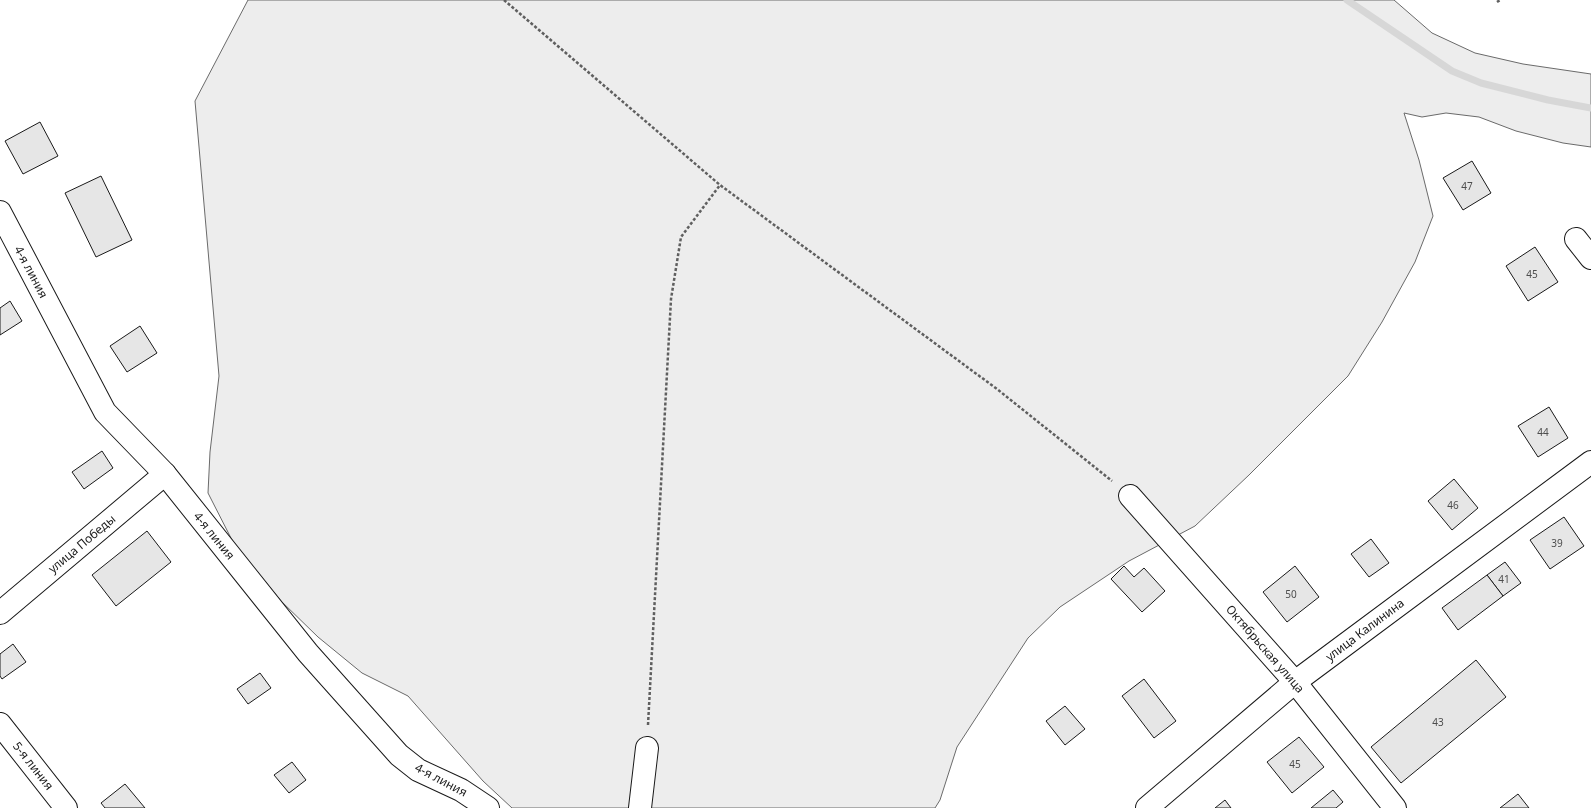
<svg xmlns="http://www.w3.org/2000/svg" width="1591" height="808" viewBox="0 0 1591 808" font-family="'Noto Sans',sans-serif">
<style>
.green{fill:#ededed;stroke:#6a6a6a}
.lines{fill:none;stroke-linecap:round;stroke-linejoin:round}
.stream{stroke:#d7d7d7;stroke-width:7}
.building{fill:#e6e6e6;stroke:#1a1a1a}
.minor-casing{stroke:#1a1a1a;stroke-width:24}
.path{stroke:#5f5f5f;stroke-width:2.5;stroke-dasharray:3 2;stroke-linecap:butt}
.minor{stroke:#fff;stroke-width:22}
.labels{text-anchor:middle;stroke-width:3;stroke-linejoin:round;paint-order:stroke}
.number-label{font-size:10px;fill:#4d4d4d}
.street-label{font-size:12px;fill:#1a1a1a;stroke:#fff}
</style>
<rect width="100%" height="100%" fill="#fff"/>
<polygon class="green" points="248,0 1394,0 1432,33 1475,53 1523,64 1591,74 1591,147 1563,143 1516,131 1479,117 1446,113 1422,117 1404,113 1419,160 1433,216 1415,262 1382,322 1348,376 1249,475 1195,526 1129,561 1060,607 1028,638 957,747 940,800 935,808 512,808 483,781 408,696 362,673 318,637 281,601 233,542 208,493 210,452 219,376 195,101"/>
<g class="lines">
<polyline class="stream" points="1347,0 1452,71 1481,83 1548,100 1591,108"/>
</g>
<g class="building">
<polygon points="40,122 58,156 23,174 5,141"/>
<polygon points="1472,161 1491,193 1463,210 1443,178"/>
<polygon points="101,176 132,240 96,257 65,193"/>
<polygon points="1535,247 1558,282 1528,301 1506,266"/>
<polygon points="10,301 22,321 0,335 0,308"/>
<polygon points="140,326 157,353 127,372 110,346"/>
<polygon points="1549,407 1568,438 1538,457 1518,426"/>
<polygon points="102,451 113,468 84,489 72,472"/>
<polygon points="1454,479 1478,508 1452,530 1428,501"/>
<polygon points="1564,517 1584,546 1550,569 1530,540"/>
<polygon points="147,531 171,562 116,606 92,575"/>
<polygon points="1371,539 1389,563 1369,577 1351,554"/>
<polygon points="1505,562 1521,583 1503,596 1487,575"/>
<polygon points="1124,566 1134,577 1144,568 1165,591 1142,612 1111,579"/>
<polygon points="1295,566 1319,597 1287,622 1263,592"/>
<polygon points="1487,575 1503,596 1458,630 1442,608"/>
<polygon points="13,644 26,662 2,679 0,676 0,654"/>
<polygon points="1476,660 1506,697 1401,783 1371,747"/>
<polygon points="260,673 271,688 248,704 237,689"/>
<polygon points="1144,679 1176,721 1154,738 1122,696"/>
<polygon points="1065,706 1085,729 1065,745 1046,721"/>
<polygon points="1299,737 1324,767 1292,793 1267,762"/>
<polygon points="292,762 306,780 289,793 274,775"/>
<polygon points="125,784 145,808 105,808 101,803"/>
<polygon points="1333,790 1343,802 1336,808 1311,808"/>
<polygon points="1518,794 1529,808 1500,808"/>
<polygon points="1225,800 1231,808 1215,808"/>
</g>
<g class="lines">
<defs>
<g id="minor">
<polyline points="0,212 105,412 165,474 308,653 399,755 418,770 461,790 488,808"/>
<polyline points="1576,239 1591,258"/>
<polyline points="1130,496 1295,682 1395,808"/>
<polyline points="0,613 165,474"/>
<polyline points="0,724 66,808"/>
<polyline points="640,808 647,748"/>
<polyline points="1147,808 1295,682 1591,462"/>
</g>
</defs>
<use href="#minor" class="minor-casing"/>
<g class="path">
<polyline points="504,0 720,185 997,389 1112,481"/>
<polyline points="1497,2 1500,0"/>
<polyline points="648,725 671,299 681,237 720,185"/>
</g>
<use href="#minor" class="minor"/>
</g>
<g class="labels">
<g class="number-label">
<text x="1467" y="190">47</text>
<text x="1532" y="278">45</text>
<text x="1543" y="436">44</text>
<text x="1453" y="509">46</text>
<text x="1557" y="547">39</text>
<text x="1504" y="583">41</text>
<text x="1291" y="598">50</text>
<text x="1438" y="726">43</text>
<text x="1295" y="768">45</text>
</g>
<g class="street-label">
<text transform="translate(31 272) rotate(62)" y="4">4-я линия</text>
<text transform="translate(214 536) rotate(51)" y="4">4-я линия</text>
<text transform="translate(82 544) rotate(-40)" y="4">улица Победы</text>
<text transform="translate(1365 630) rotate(-37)" y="4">улица Калинина</text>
<text transform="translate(1265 649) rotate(49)" y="4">Октябрьская улица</text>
<text transform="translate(33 766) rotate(52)" y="4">5-я линия</text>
<text transform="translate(441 780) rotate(28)" y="4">4-я линия</text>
</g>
</g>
</svg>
